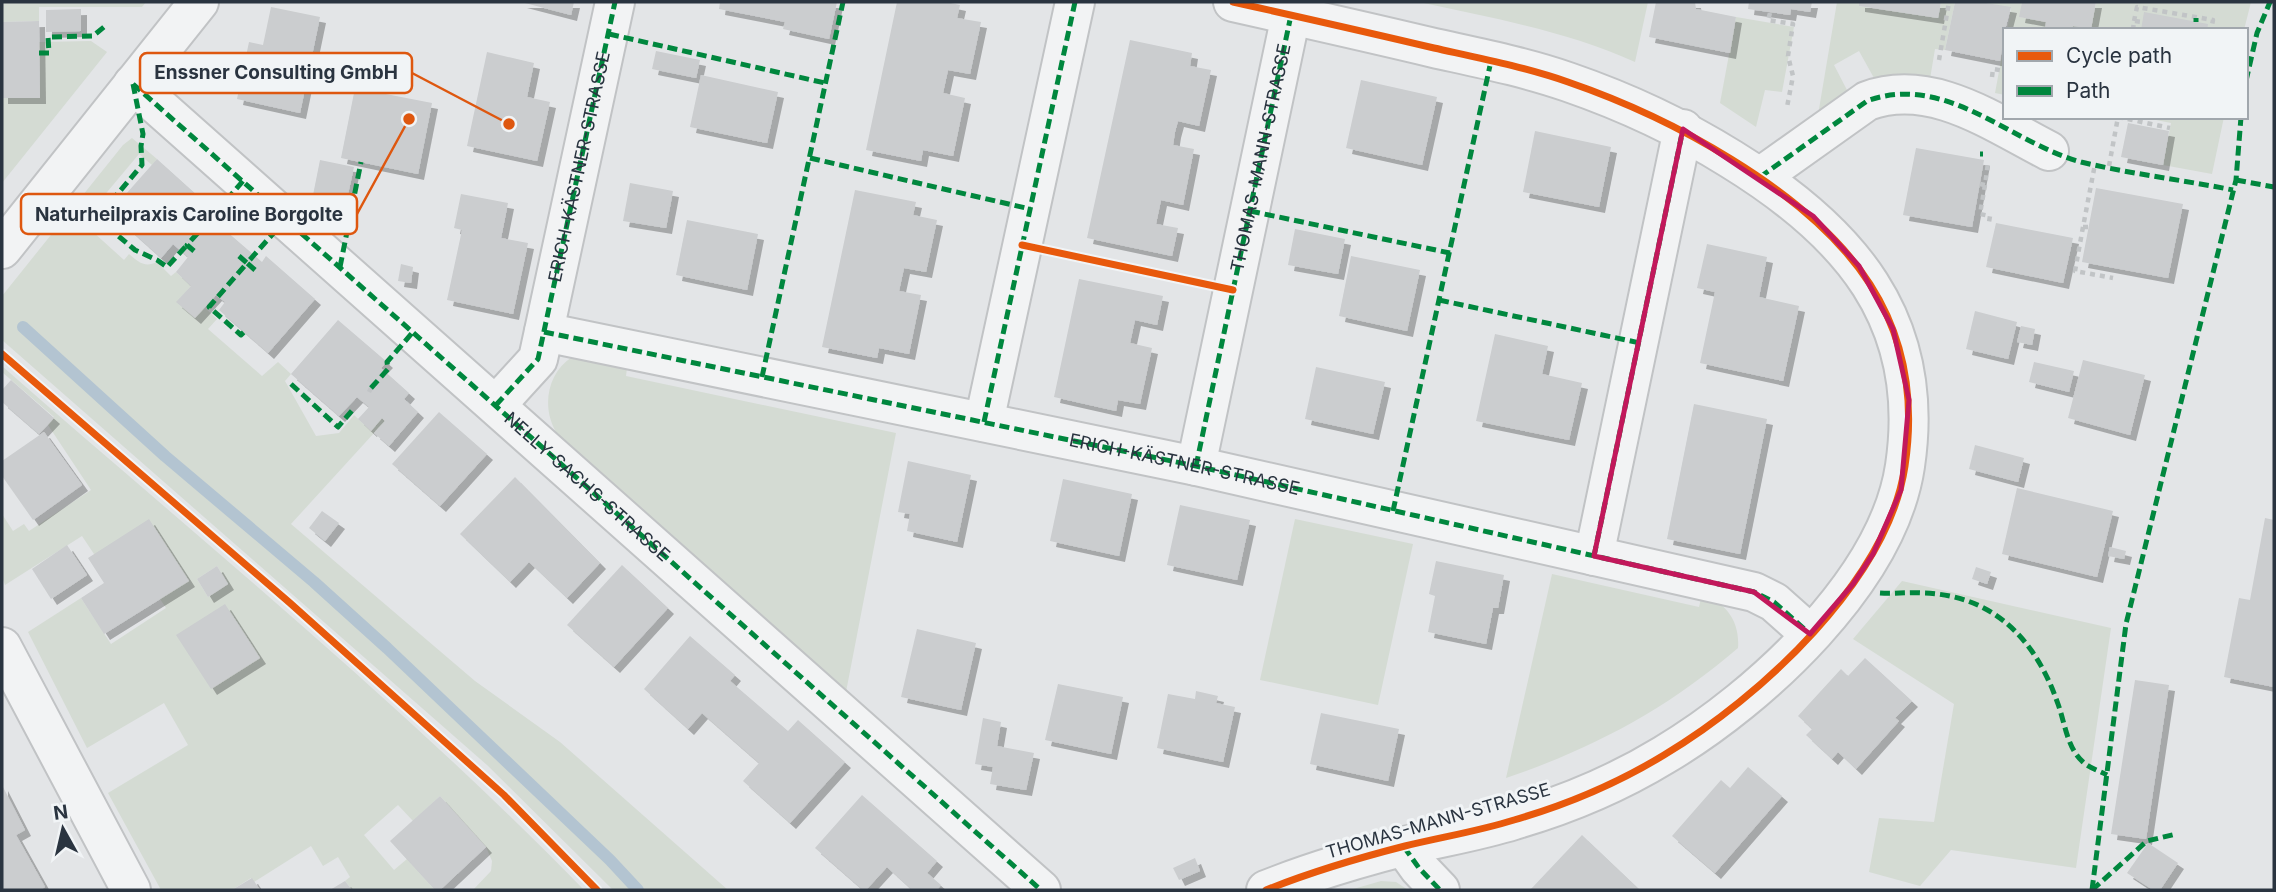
<svg xmlns="http://www.w3.org/2000/svg" width="2276" height="892" viewBox="0 0 2276 892" font-family="Inter,sans-serif">
<style>
.green{fill:#d4dbd3;fill-rule:evenodd}
.lines{fill:none;stroke-linecap:round;stroke-linejoin:round}
.stream{stroke:#b3c4d1;stroke-width:12}
.building{fill:#cbcdcf;filter:url(#shadow)}
.minor-casing{stroke:#c1c3c5;stroke-width:42}
.path{stroke:#c1c4c6;stroke-width:4.5;stroke-dasharray:5 5;stroke-linecap:butt}
.minor{stroke:#f2f3f4;stroke-width:38}
.quiet{stroke:#00873e;stroke-width:5;stroke-dasharray:10 5;stroke-linecap:butt}
.cycleway-casing{stroke:#f1f4f6;stroke-width:11}
.cycleway{stroke:#e8590c;stroke-width:7}
.marked{fill:none;stroke:#c2185b;stroke-width:5;stroke-linejoin:round}
.labels{text-anchor:middle;stroke-width:6;stroke-linejoin:round;paint-order:stroke}
.street-label{font-size:18px;fill:#2a3440;stroke:#f1f4f6}
.leader{fill:none;stroke:#de570f;stroke-width:2.5}
.callout-dot{fill:#de570f;stroke:#f1f4f6;stroke-width:2.5}
.callout{fill:#f1f4f6;stroke:#de570f;stroke-width:2.5}
.callout-label{font-size:19px;text-anchor:middle;font-weight:bold;fill:#2a3440}
</style>
<defs>
<filter id="shadow"><feDropShadow dx="6" dy="6" stdDeviation="0" flood-color="#0004"/></filter>
</defs>
<rect width="100%" height="100%" fill="#e3e5e7"/>
<g class="green">
<polygon points="2,2 146,2 142,7 39,7 39,21 2,22"/>
<path d="M1419 2H1648L1635 62C1567 31 1492 18 1419 2Z"/>
<polygon points="1837,2 1859,2 1859,6 1938,18 1941,2 1955,2 1945,50 1935,49 1930,79 1887,75 1874,78 1859,51 1834,65 1848,92 1818,115"/>
<polygon points="1980,2 2022,2 2020,17 2046,22 2045,30 2007,30 2011,8"/>
<polygon points="2096,2 2251,2 2244,30 2072,30 2073,26 2091,29"/>
<polygon points="1736,17 1794,27 1782,92 1765,90 1756,127 1720,103"/>
<polygon points="2005,39 2005,95 1995,93"/>
<polygon points="91,41 107,52 2,183 2,98 40,97 39,42"/>
<polygon points="2224,117 2212,174 2163,165 2171,123 2146,118"/>
<path d="M132 138 157 159 152 165 139 154 82 222 124 260 129 254C138 262 145 268 157 262L171 276 176 272 191 286 177 302 204 307 217 319 208 329 262 376 278 362 291 374 285 381 316 436 339 433 354 415 371 431 382 418 385 421 291 524 475 681 560 742 728 890H613L487 765 2 340V296L123 145Z"/>
<path d="M572 357 628 360 626 376 896 433 846 692 558 435C541 410 546 374 572 357Z"/>
<path d="M2 366C198 538 402 703 584 890H473L491 871 492 861 486 847 440 796 413 821 398 805 364 835 394 870 407 859 435 890H352L345 881 350 877 338 857 323 866 311 846 254 882 251 878 232 890H161L108 793 188 745 164 703 87 748 28 632 81 598 111 644 166 608 160 599 94 554 82 536 5 585 2 577V514L13 531 24 524 29 531 91 490 48 425 54 417 2 372ZM217 566 228 584 208 597 197 579Z"/>
<polygon points="1295,519 1413,544 1378,705 1260,680"/>
<path d="M1552 574 1699 607 1702 594C1726 603 1740 621 1738 648 1667 709 1594 748 1506 778Z"/>
<polygon points="1902,581 2111,628 2076,868 1951,850 1920,886 1869,872 1879,818 1934,822 1954,704 1853,639"/>
<polygon points="1381,881 1396,882 1408,890 1350,890"/>
</g>
<g class="lines">
<polyline class="stream" points="23,327 165,456 314,582 387,648 610,860 638,890"/>
</g>
<g class="building">
<polygon points="521,2 574,2 571,15"/>
<polygon points="720,2 837,2 829,39 783,29 785,22 719,9"/>
<polygon points="897,2 946,2 960,5 957,18 981,22 970,74 948,70 943,93 965,98 953,156 923,150 921,161 866,150"/>
<polygon points="1656,2 1695,2 1696,9 1736,17 1730,53 1649,37"/>
<polygon points="1749,2 1812,2 1810,12 1791,9 1790,15 1748,9"/>
<polygon points="1859,2 1941,2 1938,18 1859,6"/>
<polygon points="1955,2 1980,2 2011,7 2005,30 2000,61 1945,50"/>
<polygon points="2022,2 2096,2 2091,29 2073,26 2072,30 2045,30 2046,22 2019,17"/>
<polygon points="271,7 320,17 300,113 237,99 249,42 263,45"/>
<polygon points="81,9 81,31 46,32 46,10"/>
<polygon points="2144,12 2208,24 2207,30 2141,30"/>
<polygon points="39,21 40,98 2,98 2,22"/>
<polygon points="1130,40 1192,53 1190,66 1211,70 1199,126 1178,121 1175,132 1173,145 1194,149 1183,205 1161,200 1156,224 1178,228 1172,256 1087,238"/>
<polygon points="656,51 700,60 696,78 652,69"/>
<polygon points="487,52 534,63 527,97 550,102 537,161 467,146"/>
<polygon points="701,75 778,92 767,143 690,127"/>
<polygon points="1361,80 1437,97 1422,165 1346,148"/>
<polygon points="355,88 432,103 418,174 341,158"/>
<polygon points="2128,123 2169,131 2163,165 2121,157"/>
<polygon points="1535,131 1611,147 1599,207 1523,192"/>
<polygon points="1916,148 1984,160 1972,227 1903,215"/>
<polygon points="157,159 208,205 203,210 218,224 262,262 266,256 315,299 268,353 219,310 225,302 216,295 195,318 176,302 191,286 176,272 188,257 173,244 161,258 110,212"/>
<polygon points="320,160 354,167 346,203 313,195"/>
<polygon points="630,183 673,191 666,228 623,221"/>
<polygon points="2096,188 2183,204 2168,278 2082,262"/>
<polygon points="855,190 916,202 913,215 937,220 926,272 904,268 899,291 921,295 909,354 879,348 877,358 822,347"/>
<polygon points="461,194 508,203 501,238 528,243 513,314 447,300 462,230 454,228"/>
<polygon points="687,220 758,234 747,290 676,275"/>
<polygon points="1996,223 2073,238 2063,283 1986,267"/>
<polygon points="1295,229 1345,239 1338,274 1288,265"/>
<polygon points="1707,244 1767,257 1759,297 1799,306 1783,381 1700,363 1715,292 1697,288"/>
<polygon points="1351,256 1420,270 1407,331 1339,316"/>
<polygon points="401,264 413,267 411,283 398,281"/>
<polygon points="1079,279 1163,296 1157,325 1135,320 1130,343 1152,348 1140,404 1118,400 1116,411 1054,397"/>
<polygon points="1975,311 2017,322 2008,359 1966,349"/>
<polygon points="338,320 387,362 381,368 409,393 404,399 418,412 389,446 374,433 385,421 382,418 371,431 358,419 369,407 357,397 339,416 291,374"/>
<polygon points="2021,326 2035,329 2032,345 2017,342"/>
<polygon points="1495,334 1548,346 1542,374 1582,383 1569,440 1476,421"/>
<polygon points="2083,360 2145,375 2130,435 2068,418"/>
<polygon points="2034,362 2074,371 2069,392 2029,382"/>
<polygon points="1316,367 1385,382 1373,434 1305,419"/>
<polygon points="11,380 54,418 39,434 2,402 2,390"/>
<polygon points="1694,404 1767,419 1740,554 1667,539"/>
<polygon points="439,412 487,454 440,506 392,464"/>
<polygon points="44,432 82,485 33,520 2,476 2,461"/>
<polygon points="1975,445 2024,458 2018,482 1969,469"/>
<polygon points="908,461 971,475 957,542 907,531 910,514 898,512"/>
<polygon points="515,477 600,563 567,598 529,562 510,582 460,534"/>
<polygon points="1063,479 1132,494 1119,556 1050,541"/>
<polygon points="2017,488 2113,511 2097,577 2002,554"/>
<polygon points="1180,505 1250,520 1237,580 1167,565"/>
<polygon points="322,511 339,523 325,541 309,528"/>
<polygon points="2265,518 2274,520 2274,687 2224,677 2239,598 2250,600"/>
<polygon points="149,519 189,581 104,634 81,598 104,583 88,558"/>
<polygon points="67,545 87,575 51,599 32,569"/>
<polygon points="2110,547 2126,551 2124,559 2108,556"/>
<polygon points="1436,561 1504,575 1498,608 1493,608 1486,644 1428,632 1435,596 1429,594"/>
<polygon points="622,565 668,608 614,667 567,625"/>
<polygon points="217,566 228,584 208,597 197,579"/>
<polygon points="1976,567 1991,572 1987,584 1972,579"/>
<polygon points="225,604 260,658 211,689 176,635"/>
<polygon points="917,629 976,643 961,710 901,697"/>
<polygon points="690,636 735,675 730,681 788,731 798,720 845,762 790,823 743,781 759,763 702,713 688,729 644,689"/>
<polygon points="1865,658 1912,701 1895,718 1899,721 1856,769 1838,752 1832,759 1806,735 1812,729 1798,716 1841,669 1848,676"/>
<polygon points="2135,680 2169,685 2146,839 2111,834"/>
<polygon points="1058,684 1123,697 1111,754 1045,740"/>
<polygon points="1196,691 1218,696 1216,703 1235,707 1223,762 1157,748 1168,694 1195,699"/>
<polygon points="1321,713 1399,729 1388,781 1310,764"/>
<polygon points="983,718 1001,722 997,746 1034,753 1026,790 990,784 993,767 975,764"/>
<polygon points="1748,767 1782,796 1715,873 1672,836 1721,780 1730,788"/>
<polygon points="2,785 25,830 16,835 45,887 40,890 2,890"/>
<polygon points="862,795 937,861 927,873 941,885 937,890 912,890 887,867 866,890 863,890 815,848"/>
<polygon points="440,796 486,847 440,890 435,890 390,841"/>
<polygon points="1582,835 1640,890 1530,890"/>
<polygon points="2148,843 2178,863 2160,890 2153,890 2127,873"/>
<polygon points="1195,858 1200,871 1179,880 1173,868"/>
<polygon points="252,878 260,890 232,890"/>
<polygon points="345,881 352,890 330,890"/>
</g>
<g class="lines">
<defs>
<g id="minor">
<path d="M1233 2C1300 17 1367 32 1434 48 1479 58 1525 67 1568 82 1626 102 1678 126 1731 159 1848 231 1927 319 1905 466 1888 580 1760 698 1664 755 1618 783 1566 805 1514 820 1479 831 1442 837 1405 846 1358 858 1311 872 1266 890"/>
<path id="s1" d="M133 84 1041 890"/>
<path d="M1760 177 1867 101C1931 77 1994 123 2049 151"/>
<polyline points="2,249 199,2"/>
<path id="s2" d="M544 332 1196 466 1754 592 1774 602 1810 634"/>
<polyline points="496,405 538,359 615,2"/>
<polyline points="984,422 1075,2"/>
<path id="s3" d="M1196 466 1291 15"/>
<polyline points="1594,556 1683,129"/>
<polyline points="2,647 131,890"/>
<polyline points="1404,847 1419,868 1440,890"/>
</g>
</defs>
<use href="#minor" class="minor-casing"/>
<g class="path">
<polyline points="1770,13 1768,20 1793,24 1788,56 1793,76 1787,107"/>
<polyline points="2134,21 2137,7 2213,20 2211,30"/>
<polyline points="2133,30 2134,21 2143,22"/>
<polyline points="1939,60 1949,2"/>
<polyline points="1992,77 1993,69 2005,71"/>
<polyline points="2118,117 2170,128"/>
<polyline points="2109,166 2118,117"/>
<polyline points="1980,184 1985,185 1988,163"/>
<polyline points="1985,185 1980,214 1990,216 1989,222"/>
<polyline points="2083,227 2075,271 2113,278"/>
<polyline points="2088,227 2083,227 2095,164"/>
<polyline points="369,392 371,388"/>
</g>
<use href="#minor" class="minor"/>
<g class="quiet">
<polyline points="2196,22 2196,18"/>
<polyline points="609,34 825,83"/>
<polyline points="39,53 49,53 48,37 93,36 104,27"/>
<polyline points="2246,81 2257,33 2270,2"/>
<polyline points="133,84 1041,890"/>
<polyline points="133,84 143,134 141,146 142,165 97,218 135,250 157,260 167,267 187,245"/>
<polyline points="1980,154 1983,154"/>
<polyline points="810,158 1030,209"/>
<path d="M1760 177 1867 101C1946 72 2010 143 2081 162 2131 174 2183 180 2233 190"/>
<polyline points="2236,180 2274,187"/>
<polyline points="1250,211 1450,253"/>
<polyline points="196,219 204,226 243,181"/>
<polyline points="194,251 187,245 204,226"/>
<polyline points="239,256 247,263 209,307 241,335 244,332"/>
<polyline points="340,267 361,162"/>
<polyline points="255,270 247,263 286,219"/>
<polyline points="1439,300 1640,343"/>
<polyline points="544,332 1196,466 1754,592 1774,602 1810,634"/>
<polyline points="762,377 843,2"/>
<polyline points="291,384 338,427 355,407"/>
<polyline points="371,388 388,369 387,362 413,332"/>
<path id="s4" d="M496 405 538 359 615 2"/>
<polyline points="984,422 1075,2"/>
<polyline points="1196,466 1291,15"/>
<polyline points="1393,511 1491,61"/>
<polyline points="1594,556 1683,129"/>
<path d="M1880 593C1894 594 1908 592 1923 593 1994 595 2036 640 2058 704 2065 723 2067 748 2083 762 2089 768 2100 771 2107 775"/>
<polyline points="1404,847 1419,868 1440,890"/>
<polyline points="2092,890 2126,624 2236,180 2241,117"/>
<polyline points="2092,890 2147,841 2176,834"/>
</g>
<defs>
<g id="cycleway">
<path d="M1233 2C1300 17 1367 32 1434 48 1479 58 1525 67 1568 82 1626 102 1678 126 1731 159 1848 231 1927 319 1905 466 1888 580 1760 698 1664 755 1618 783 1566 805 1514 820 1479 831 1442 837 1405 846 1358 858 1311 872 1266 890"/>
<polyline points="1022,245 1233,290"/>
<polyline points="2,354 290,603 504,795 597,890"/>
</g>
</defs>
<use href="#cycleway" class="cycleway-casing"/>
<use href="#cycleway" class="cycleway"/>
</g>
<path class="marked" d="M1683 129 1813 216 1859 266 1893 329 1909 400 1901 490 1873 554 1853 584 1810 634 1754 592 1594 556Z"/>
<g class="labels">
<g class="street-label">
<text dy="6" stroke="none"><textPath href="#s3" startOffset="315">THOMAS-MANN-STRASSE</textPath></text>
<text dy="6" stroke="none"><textPath href="#s4" startOffset="259">ERICH-KÄSTNER-STRASSE</textPath></text>
<text dy="6" stroke="none"><textPath href="#s2" startOffset="654">ERICH-KÄSTNER-STRASSE</textPath></text>
<text dy="6" stroke="none"><textPath href="#s1" startOffset="607">NELLY-SACHS-STRASSE</textPath></text>
<text transform="translate(1438 821) rotate(-16)" y="6">THOMAS-MANN-STRASSE</text>
</g>
</g>
<path class="leader" d="M509 124L412 73M409 119L357 214"/>
<g class="callout-dot">
<circle cx="509" cy="124" r="7"/>
<circle cx="409" cy="119" r="7"/>
</g>
<g class="callout">
<rect x="140" y="53" width="272" height="40" rx="7"/>
<rect x="21" y="194" width="336" height="40" rx="7"/>
</g>
<g class="callout-label">
<text x="276" y="79">Enssner Consulting GmbH</text>
<text x="189" y="221">Naturheilpraxis Caroline Borgolte</text>
</g>
<rect width="2276" height="892" fill="none" stroke="#2a3440" stroke-width="7"/>
<rect x="2003" y="28" width="245" height="91" fill="#f1f4f6" stroke="#a1a7ad" stroke-width="2"/>
<rect x="2017" y="51" width="35" height="10" fill="#e8590c" stroke="#a1a7ad" stroke-width="2"/>
<text x="2066" y="63" font-size="21" fill="#2a3440">Cycle path</text>
<rect x="2017" y="86" width="35" height="10" fill="#00873e" stroke="#a1a7ad" stroke-width="2"/>
<text x="2066" y="98" font-size="21" fill="#2a3440">Path</text>
<g transform="translate(63 829) rotate(352)" stroke="#f1f4f6" stroke-width="5" paint-order="stroke">
<path d="M0-5L12 26L0 18L-12 26Z" fill="#2a3440"/>
<text y="-10" font-size="19" font-weight="bold" text-anchor="middle" fill="#2a3440">N</text>
</g>
</svg>
